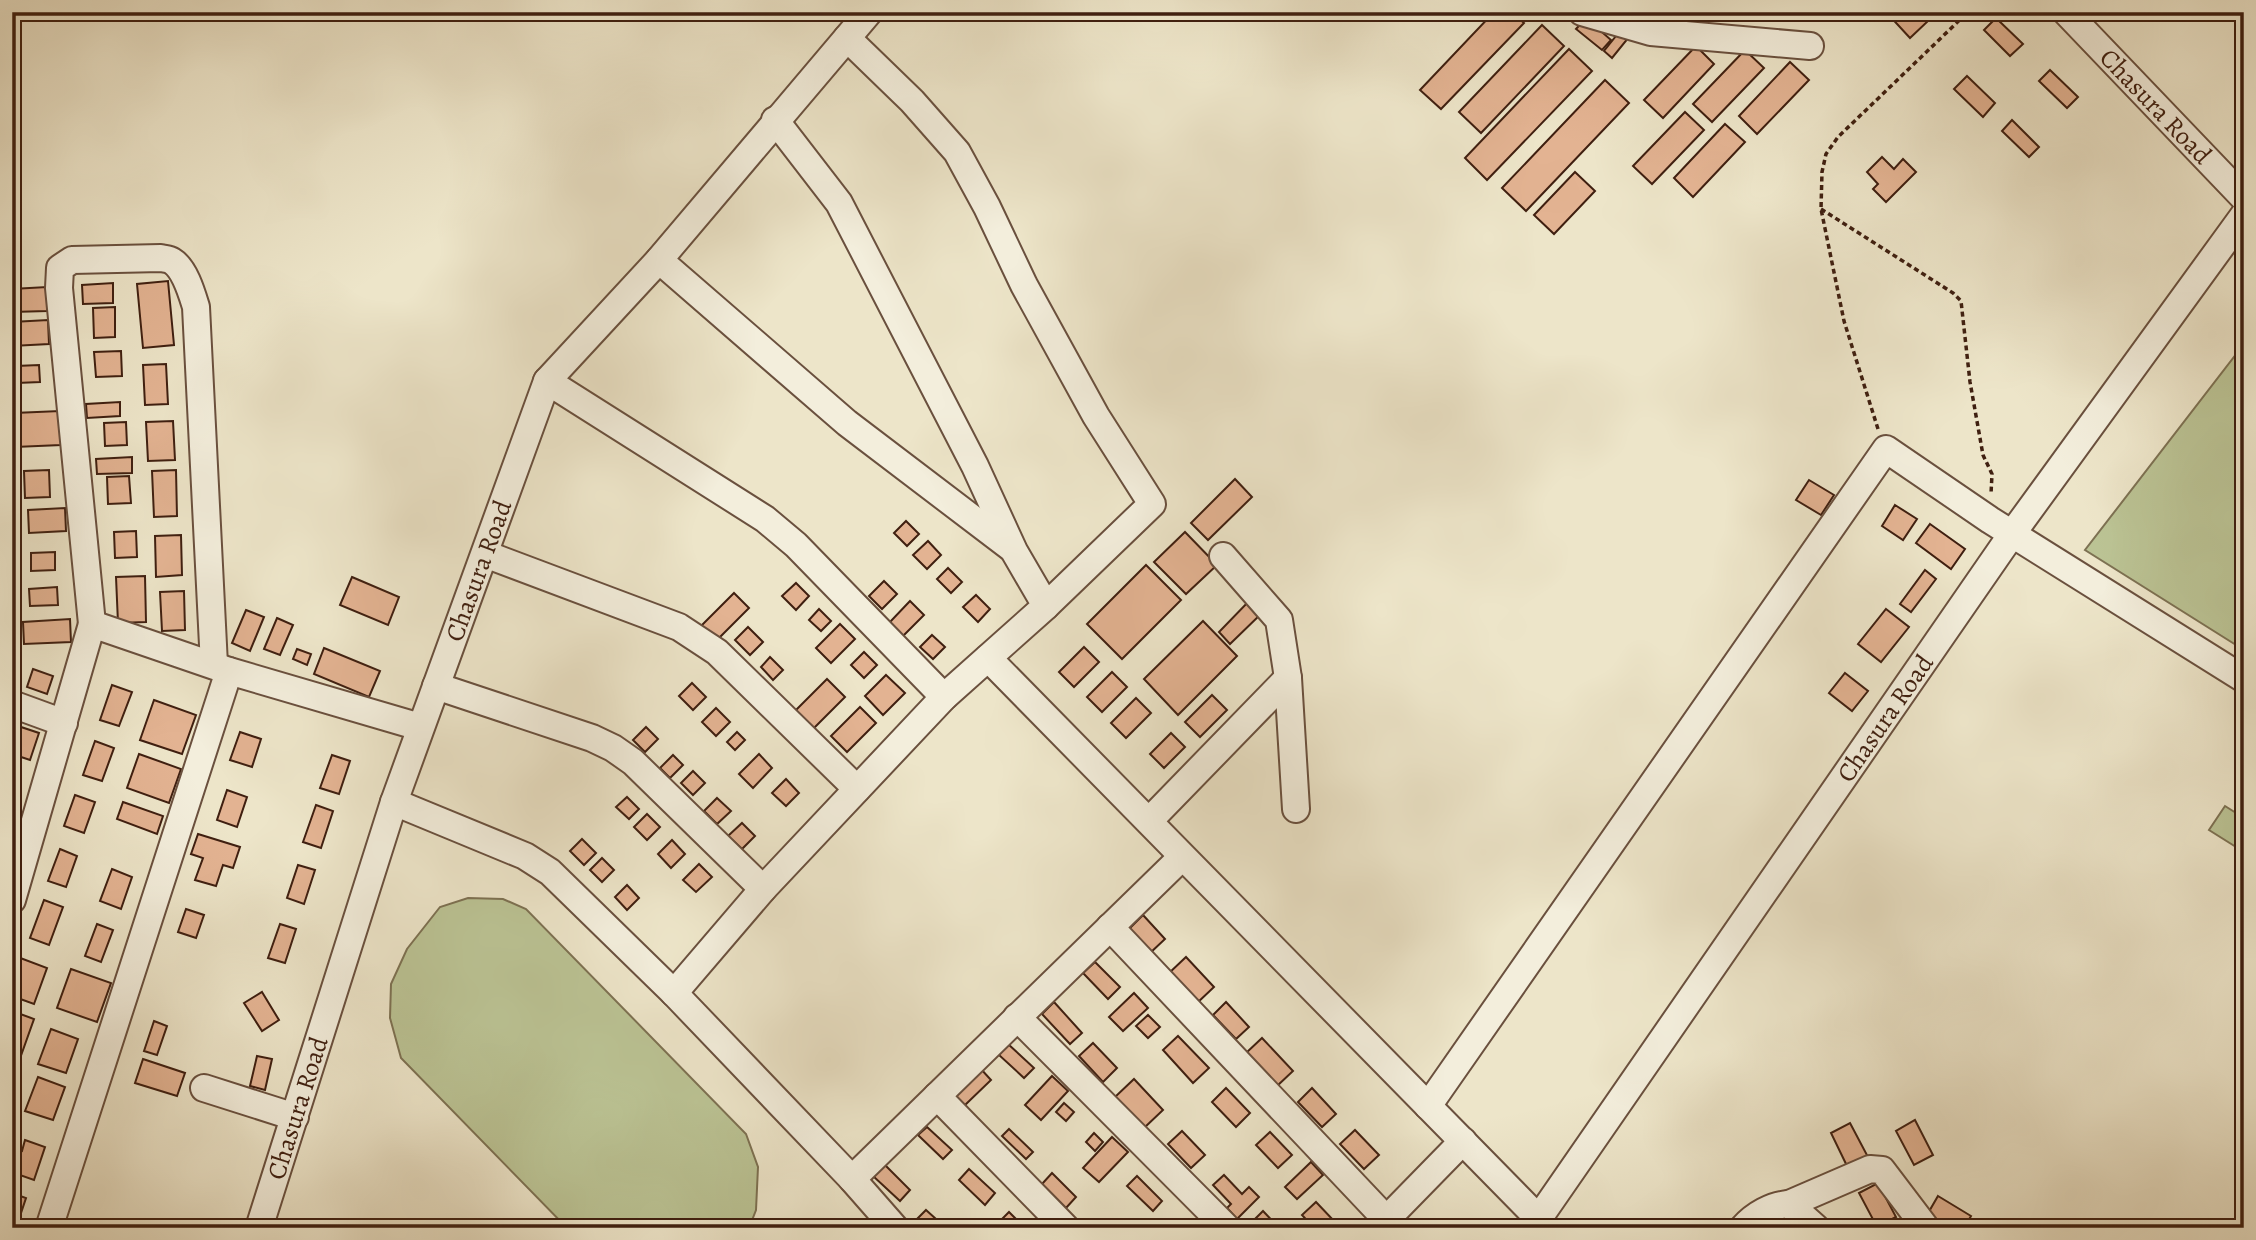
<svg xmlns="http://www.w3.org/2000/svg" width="2256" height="1240" viewBox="0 0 2256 1240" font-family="Alegreya,serif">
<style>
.green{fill:#bbc394;stroke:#7d7152;stroke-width:2}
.building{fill:#e3b392;stroke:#3f1f10;stroke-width:2}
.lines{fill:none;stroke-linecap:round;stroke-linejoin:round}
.minor-casing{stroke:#6a503e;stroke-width:30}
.path{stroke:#3f1f10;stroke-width:3.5;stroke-dasharray:5 3.5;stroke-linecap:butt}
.minor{stroke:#f3eedc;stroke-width:26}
.labels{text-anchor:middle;stroke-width:6;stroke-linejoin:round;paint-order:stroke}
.street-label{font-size:26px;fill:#3f1f10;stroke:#f3eedc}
</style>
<rect width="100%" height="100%" fill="#ede5c9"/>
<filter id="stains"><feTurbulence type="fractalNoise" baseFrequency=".00286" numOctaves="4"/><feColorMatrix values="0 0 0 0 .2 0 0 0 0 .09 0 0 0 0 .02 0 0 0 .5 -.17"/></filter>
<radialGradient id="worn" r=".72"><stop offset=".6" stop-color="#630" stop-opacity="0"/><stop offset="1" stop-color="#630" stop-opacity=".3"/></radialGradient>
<g class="green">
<polygon points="2244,344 2244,650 2085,550"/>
<polygon points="2225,806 2244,818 2244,852 2209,830"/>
<polygon points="468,898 503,899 526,909 746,1134 758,1167 756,1210 749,1228 567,1228 401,1058 390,1018 391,984 407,949 440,907"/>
</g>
<g class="building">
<polygon points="1494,12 1512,12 1524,23 1441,109 1420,90"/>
<polygon points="1886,12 1920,12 1928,21 1910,38"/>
<polygon points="1586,18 1611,40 1602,50 1576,29"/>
<polygon points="1996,18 2023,44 2010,56 1984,30"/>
<polygon points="1542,25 1564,46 1481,133 1459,112"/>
<polygon points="1620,31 1629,37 1612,58 1604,51"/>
<polygon points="1696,46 1714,64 1663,118 1644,100"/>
<polygon points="1569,49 1592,71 1487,180 1465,158"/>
<polygon points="1745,50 1764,68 1712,122 1693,104"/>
<polygon points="1790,62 1809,80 1757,134 1739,116"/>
<polygon points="2050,70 2078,97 2067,108 2039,81"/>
<polygon points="1967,76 1995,103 1983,117 1954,89"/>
<polygon points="1605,80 1629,103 1526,211 1502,188"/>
<polygon points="1685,112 1704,130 1652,184 1633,166"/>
<polygon points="2012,120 2039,147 2029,157 2002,131"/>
<polygon points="1725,124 1745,142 1693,197 1674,178"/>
<polygon points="1882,157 1894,169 1903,159 1916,172 1886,202 1873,189 1878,184 1867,172"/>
<polygon points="1575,172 1595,191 1554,234 1534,215"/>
<polygon points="168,281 174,345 143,348 137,284"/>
<polygon points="113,283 113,303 83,304 82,285"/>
<polygon points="47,287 47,311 12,312 12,289"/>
<polygon points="115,307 115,337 94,338 93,308"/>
<polygon points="48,320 49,344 12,346 12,322"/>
<polygon points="121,351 122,376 96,377 94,352"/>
<polygon points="166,364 168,404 145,405 143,365"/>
<polygon points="39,365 40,382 17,383 16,366"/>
<polygon points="120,402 120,416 87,418 86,404"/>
<polygon points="60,411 61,445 15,447 14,413"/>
<polygon points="173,421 175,460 148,461 146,422"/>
<polygon points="126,422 127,445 105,446 104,423"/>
<polygon points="132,457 132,473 97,474 96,459"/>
<polygon points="49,470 50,497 25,498 24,471"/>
<polygon points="176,470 177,516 154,517 152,471"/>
<polygon points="129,476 131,503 108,504 107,477"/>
<polygon points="1235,479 1252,497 1208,540 1191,523"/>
<polygon points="1809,480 1834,495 1821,515 1796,500"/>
<polygon points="1895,505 1917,519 1903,540 1882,526"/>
<polygon points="65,508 66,531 29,533 28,510"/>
<polygon points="906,521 919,534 907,546 894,533"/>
<polygon points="1930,524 1965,549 1951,569 1916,543"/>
<polygon points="136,531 137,557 115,558 114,532"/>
<polygon points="1185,532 1217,565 1186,594 1154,562"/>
<polygon points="181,535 182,575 156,577 155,536"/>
<polygon points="928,541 941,555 927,569 913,555"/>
<polygon points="55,552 55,570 31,571 31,553"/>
<polygon points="1146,565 1181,600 1122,659 1087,624"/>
<polygon points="948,568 962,582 951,593 937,579"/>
<polygon points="1925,570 1936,579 1911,612 1900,604"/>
<polygon points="145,576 146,622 118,623 116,577"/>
<polygon points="352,577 399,597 388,625 340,605"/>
<polygon points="884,581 897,594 882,609 869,596"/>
<polygon points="796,583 809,596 796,610 782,596"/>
<polygon points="57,587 58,605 30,606 29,589"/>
<polygon points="184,591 185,630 162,631 160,592"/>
<polygon points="734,593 749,608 713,644 698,629"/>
<polygon points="976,595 990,609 978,622 963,607"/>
<polygon points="1251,599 1263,612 1230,644 1219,632"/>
<polygon points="910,601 924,615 902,637 889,623"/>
<polygon points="819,609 831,621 821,631 809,620"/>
<polygon points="1886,609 1909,627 1881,662 1858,644"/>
<polygon points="246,610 264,617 250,651 232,643"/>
<polygon points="277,618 293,625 280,655 264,649"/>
<polygon points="70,619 71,642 24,644 23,622"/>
<polygon points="1203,621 1237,656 1178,715 1144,679"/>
<polygon points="840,624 855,639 831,663 816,648"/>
<polygon points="748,627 763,642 750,655 735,640"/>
<polygon points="932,635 945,647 933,659 920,647"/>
<polygon points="1084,647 1099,662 1074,687 1059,672"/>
<polygon points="324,648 380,671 369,697 314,674"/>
<polygon points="297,649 311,654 307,665 293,659"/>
<polygon points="864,652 877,665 864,678 851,665"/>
<polygon points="770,657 783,670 773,680 761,667"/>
<polygon points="33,669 53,676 47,694 27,687"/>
<polygon points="1112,672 1127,687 1102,712 1087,697"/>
<polygon points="1845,673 1868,691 1852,711 1829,693"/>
<polygon points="886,675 905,693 883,715 865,696"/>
<polygon points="827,679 845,697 809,733 791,715"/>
<polygon points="692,683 706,697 693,710 679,696"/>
<polygon points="112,685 132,692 119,726 100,720"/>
<polygon points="1212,695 1227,710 1200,737 1185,722"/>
<polygon points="1136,698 1151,713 1126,738 1111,723"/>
<polygon points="154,700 196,715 182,754 140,740"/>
<polygon points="860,707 876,723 847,752 831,736"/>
<polygon points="716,708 730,722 716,736 702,722"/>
<polygon points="12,724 39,733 30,760 12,754"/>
<polygon points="646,727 658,739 645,752 633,740"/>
<polygon points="240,732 261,739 252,767 230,760"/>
<polygon points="737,732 745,740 735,750 727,742"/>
<polygon points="1171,733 1185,747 1164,768 1150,754"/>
<polygon points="95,741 114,748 102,781 83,775"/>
<polygon points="139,754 181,769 169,803 127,788"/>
<polygon points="759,754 772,768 753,788 739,774"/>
<polygon points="332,755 350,761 339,794 320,788"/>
<polygon points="673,755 683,765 670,778 660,768"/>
<polygon points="693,771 705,783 693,795 681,783"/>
<polygon points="786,779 799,793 786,806 772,793"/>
<polygon points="227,790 247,797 237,827 217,820"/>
<polygon points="75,795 95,802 84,833 64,826"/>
<polygon points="627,797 639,809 629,819 616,807"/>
<polygon points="717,798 731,811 717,824 704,811"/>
<polygon points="123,802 163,816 157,834 117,819"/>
<polygon points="316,805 333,811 321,848 303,842"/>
<polygon points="647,814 660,827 647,840 634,827"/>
<polygon points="742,823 755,836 742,849 728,836"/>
<polygon points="198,834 240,847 233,868 223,865 216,886 195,880 203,858 191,854"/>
<polygon points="582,839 596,853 584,865 570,851"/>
<polygon points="672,840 685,854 671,868 658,854"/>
<polygon points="60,849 77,856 66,887 48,881"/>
<polygon points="602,858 614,870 602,882 590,870"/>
<polygon points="699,864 712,877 696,892 683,880"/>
<polygon points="298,865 315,870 304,904 287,898"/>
<polygon points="112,869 132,877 121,909 100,901"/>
<polygon points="627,885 639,898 627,910 615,897"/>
<polygon points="44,900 63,907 49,945 30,938"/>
<polygon points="186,909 204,915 196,938 178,932"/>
<polygon points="1143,915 1165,939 1149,954 1127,931"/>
<polygon points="97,924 113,930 101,962 85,956"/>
<polygon points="280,924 296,929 285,963 268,958"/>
<polygon points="15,956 47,968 34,1004 12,996 12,964"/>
<polygon points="1186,957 1214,987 1196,1004 1168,974"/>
<polygon points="1095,962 1120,987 1108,999 1083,973"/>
<polygon points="71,969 111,983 97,1022 57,1008"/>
<polygon points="262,992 279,1020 262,1031 244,1003"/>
<polygon points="1134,993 1148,1008 1123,1031 1109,1017"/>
<polygon points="1054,1002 1082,1033 1070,1044 1042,1014"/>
<polygon points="1226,1002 1249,1027 1236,1039 1213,1015"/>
<polygon points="12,1011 34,1019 18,1064 12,1062"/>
<polygon points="1148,1015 1160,1027 1148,1038 1136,1026"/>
<polygon points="154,1021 167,1026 157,1055 144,1051"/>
<polygon points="51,1029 78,1039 66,1073 38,1064"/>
<polygon points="1178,1036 1209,1068 1193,1083 1163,1050"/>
<polygon points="1262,1038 1293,1071 1277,1086 1246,1053"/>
<polygon points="1093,1043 1117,1068 1103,1082 1079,1056"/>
<polygon points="1008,1044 1034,1068 1024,1078 999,1055"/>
<polygon points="257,1056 272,1059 265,1090 250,1086"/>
<polygon points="143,1059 185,1073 177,1096 135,1083"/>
<polygon points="980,1068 991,1080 964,1106 953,1094"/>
<polygon points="1052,1076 1068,1091 1041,1120 1025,1105"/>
<polygon points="38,1077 65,1087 53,1120 25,1111"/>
<polygon points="1134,1079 1163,1110 1144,1128 1115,1097"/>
<polygon points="1226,1088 1250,1113 1236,1127 1212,1102"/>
<polygon points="1312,1088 1336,1114 1322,1127 1298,1102"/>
<polygon points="1064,1103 1074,1112 1066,1121 1056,1112"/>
<polygon points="1915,1120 1933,1155 1914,1165 1896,1131"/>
<polygon points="1850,1123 1868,1157 1848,1168 1831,1133"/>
<polygon points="927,1127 952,1150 943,1159 918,1135"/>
<polygon points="1009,1129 1033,1152 1026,1159 1002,1136"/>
<polygon points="1355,1130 1379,1155 1364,1169 1340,1144"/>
<polygon points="1182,1131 1205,1155 1191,1168 1168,1144"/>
<polygon points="1270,1132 1292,1155 1278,1168 1256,1145"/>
<polygon points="1094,1133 1103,1142 1095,1151 1086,1142"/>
<polygon points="1112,1137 1128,1152 1099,1182 1083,1168"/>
<polygon points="25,1140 45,1147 34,1180 14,1173 17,1166 12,1164 12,1160 16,1149 22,1151"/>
<polygon points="1311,1162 1323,1175 1297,1199 1285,1187"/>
<polygon points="884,1164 910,1190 900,1201 873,1176"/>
<polygon points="969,1169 995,1193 985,1205 959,1180"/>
<polygon points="1052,1173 1076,1197 1066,1208 1042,1184"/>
<polygon points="1224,1175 1242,1194 1249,1187 1259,1197 1237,1219 1227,1208 1231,1204 1213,1185"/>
<polygon points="1137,1176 1162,1201 1153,1211 1127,1186"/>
<polygon points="1878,1183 1896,1217 1877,1227 1859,1193"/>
<polygon points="12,1193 26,1198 16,1228 12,1228"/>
<polygon points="1938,1196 1971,1216 1964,1228 1949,1228 1927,1215"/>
<polygon points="1316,1202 1335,1222 1329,1228 1314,1228 1302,1215"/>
<polygon points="926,1210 946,1228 925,1228 916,1220"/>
<polygon points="1263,1211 1279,1228 1251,1228 1249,1225"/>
<polygon points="1009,1212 1022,1225 1025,1222 1032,1228 1006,1228 1000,1221"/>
</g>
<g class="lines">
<defs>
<g id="minor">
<polyline points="1582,12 1651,32 1810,46"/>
<path id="s1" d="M2066 12 2244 198"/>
<polyline points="847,38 912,101 957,152 987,207 1024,285 1096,416 1152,504 1046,606"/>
<polyline points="659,260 847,423 1010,547"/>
<polyline points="547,381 765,519 796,545 944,697"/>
<polyline points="485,554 679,627 717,652 857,789"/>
<polyline points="1223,556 1279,620 1288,678 1296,809"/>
<path d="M92 624 59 288 60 268 72 260 161 258C165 259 169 259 172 261 185 269 192 294 196 307L214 665"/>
<polyline points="988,658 1539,1219"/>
<polyline points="436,686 592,738 613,748 633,762 763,889"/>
<polyline points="12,704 64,723"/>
<polyline points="394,802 525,856 550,872 674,993 852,1179 895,1228"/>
<polyline points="1149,821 1288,678"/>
<polyline points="12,900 92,624 229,671 420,727"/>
<polyline points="1110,927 1386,1219"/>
<polyline points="674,993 763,889 944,697 1046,606 1014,551 975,466 839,203 775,120"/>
<polyline points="1017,1017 1227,1228"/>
<polyline points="204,1088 295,1117"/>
<polyline points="937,1096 1066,1228"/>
<polyline points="1428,1106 1886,449 1990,520 2244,679"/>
<polyline points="852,1179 1182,857"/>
<polyline points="1789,1204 1870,1169 1882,1170 1926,1228"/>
<polyline points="49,1228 229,671"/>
<path id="s2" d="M259 1228 394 802 547 381 659 260 869 12"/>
<polyline points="1378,1228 1463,1141"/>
<path id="s3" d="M1532 1228 2012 534 2244 215"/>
<path d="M1743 1228C1754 1215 1772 1205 1789 1204L1816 1228"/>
</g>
</defs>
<use href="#minor" class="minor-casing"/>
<g class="path">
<polyline points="1821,209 1953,293 1961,301 1970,382 1983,455 1992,474 1991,494"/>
<polyline points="1878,429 1844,321 1821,209 1822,172 1826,154 1838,137 1968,12"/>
</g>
<use href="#minor" class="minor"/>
</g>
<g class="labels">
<g class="street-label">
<text dy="9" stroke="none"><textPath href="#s1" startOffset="130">Chasura Road</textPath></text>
<text dy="9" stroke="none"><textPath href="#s2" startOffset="693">Chasura Road</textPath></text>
<text dy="9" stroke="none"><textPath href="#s3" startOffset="620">Chasura Road</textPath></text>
<text dy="9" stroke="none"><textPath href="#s2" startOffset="126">Chasura Road</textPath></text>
</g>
</g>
<rect width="2256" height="1240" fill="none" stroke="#ede5c9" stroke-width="42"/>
<rect x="14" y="14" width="2228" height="1212" fill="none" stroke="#3f1f10" stroke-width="3.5"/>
<rect x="21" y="21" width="2214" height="1198" fill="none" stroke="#3f1f10" stroke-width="2"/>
<rect width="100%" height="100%" filter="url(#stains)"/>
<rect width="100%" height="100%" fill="url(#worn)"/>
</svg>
